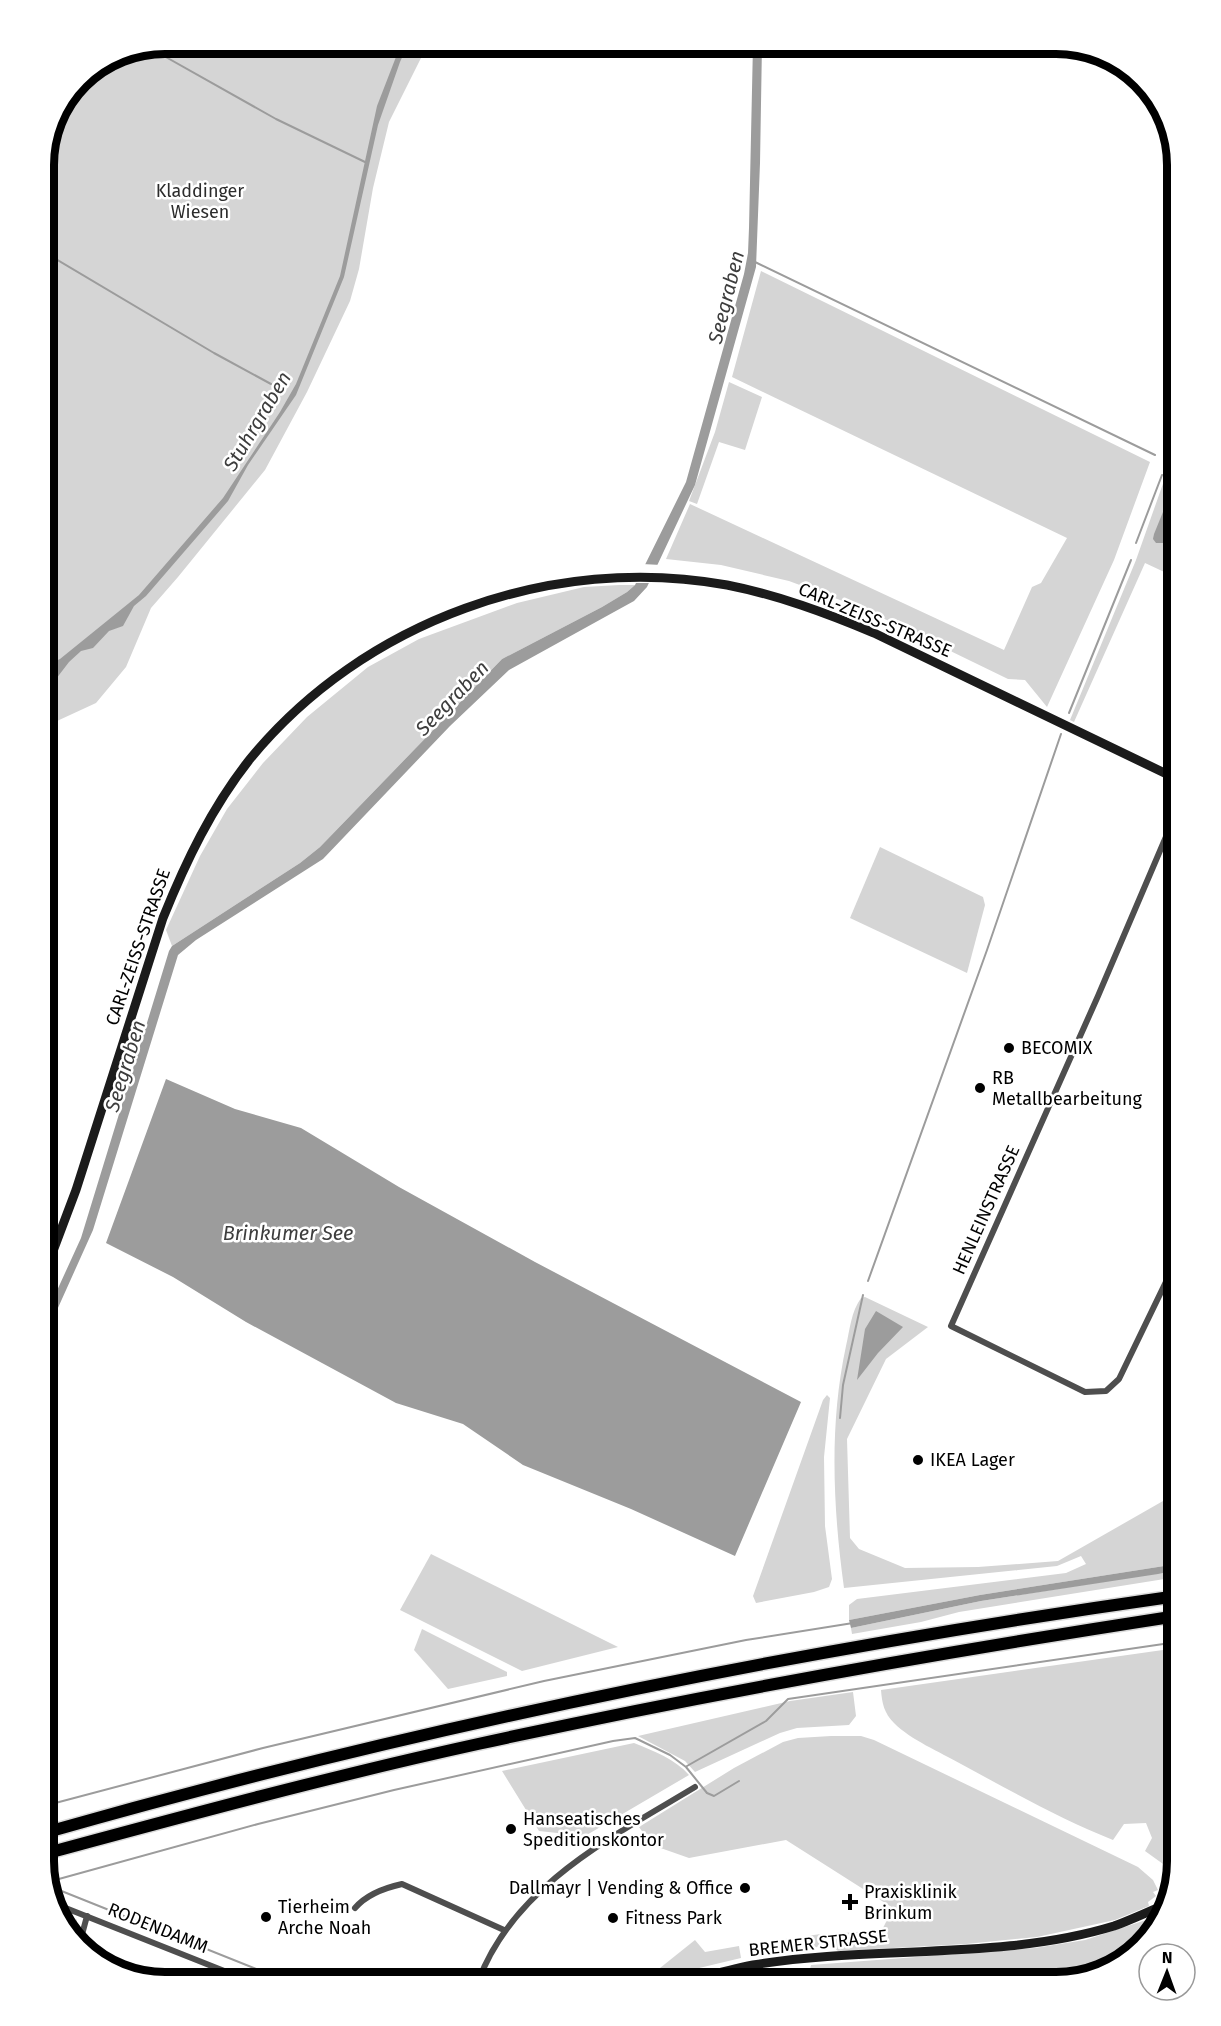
<svg xmlns="http://www.w3.org/2000/svg" width="1221" height="2026" viewBox="0 0 1221 2026" font-family="'Fira Sans',sans-serif">
<style>
.green{fill:#d5d5d5}
.water{fill:#9c9c9c}
.pier{fill:#fff}
.lines{fill:none;stroke-linecap:round;stroke-linejoin:round}
.stream{stroke:#9c9c9c;stroke-width:2}
.highway-casing{stroke:#dbdbdb;stroke-width:15}
.street{stroke:#4e4e4e;stroke-width:6}
.secondary{stroke:#1b1b1b;stroke-width:9}
.highway{stroke:#000;stroke-width:12}
.poi-dot{fill:#000;stroke:#fff;stroke-width:2}
.labels{text-anchor:middle;stroke-width:5;stroke-linejoin:round;paint-order:stroke}
.park-label{font-size:18px;fill:#2c2c2c;stroke:#fff}
.street-label{font-size:18px;fill:#000;stroke:#fff}
.poi-label{font-size:18px;fill:#000;stroke:#fff;text-anchor:start}
.water-label{font-size:20px;font-style:italic;fill:#3d3d3d;stroke:#fff}
.rim{fill:none;stroke:#000;stroke-width:8}
</style>
<rect width="100%" height="100%" fill="#fff"/>
<g class="green">
<polygon points="165,44 428,44 389,122 373,188 359,269 350,301 307,392 265,470 178,577 151,608 126,667 96,703 44,727 44,158 53,118 79,79 119,53"/>
<polygon points="761,271 1150,462 1114,560 1047,707 1025,680 1008,679 864,609 789,581 721,565 666,559 690,504 1004,650 1032,587 1041,583 1067,538 732,377"/>
<polygon points="729,382 762,397 745,450 719,442 697,504 689,501 715,432"/>
<polygon points="1177,444 1177,569 1175,577 1145,563 1074,722 1070,720 1136,560"/>
<polygon points="619,585 635,585 627,592 602,607 502,659 320,847 300,863 172,946 166,930 200,856 227,809 263,763 307,717 368,667 419,639 517,603 584,587"/>
<polygon points="880,847 983,897 985,905 967,973 850,918"/>
<path d="M865 1297 928 1327 886 1359 847 1439 850 1538 859 1549 905 1568 978 1567 1058 1561 1177 1493V1564L980 1595 849 1620V1605L857 1599 1066 1573 1086 1564 1081 1556 1057 1566 844 1588C833 1508 829 1425 846 1346 850 1329 851 1312 861 1298Z"/>
<polygon points="827,1395 830,1398 824,1457 825,1526 832,1579 829,1587 814,1592 756,1603 753,1596 823,1400"/>
<polygon points="431,1554 618,1647 522,1671 400,1610"/>
<polygon points="1177,1570 1177,1577 959,1612 921,1622 852,1634 851,1628 981,1601"/>
<polygon points="422,1629 507,1672 507,1676 448,1689 414,1650"/>
<path d="M1177 1648V1861L1173 1876 1170 1869 1145 1851 1152 1838 1146 1823 1124 1824 1113 1840C1060 1819 1011 1791 961 1764 940 1752 911 1740 894 1723 884 1713 882 1703 881 1690Z"/>
<polygon points="853,1692 856,1716 849,1725 797,1728 780,1733 695,1772 685,1761 638,1736 790,1701"/>
<polygon points="831,1736 861,1736 874,1740 1138,1867 1153,1880 1158,1890 1153,1892 1156,1896 1148,1902 1149,1906 1115,1920 1037,1937 966,1944 838,1951 834,1948 831,1934 882,1930 893,1908 786,1840 689,1858 652,1845 639,1827 734,1768 783,1742 798,1738"/>
<path d="M634 1743C654 1751 675 1759 689 1775L585 1836 539 1831 502 1771Z"/>
<polygon points="69,1914 77,1920 77,1928 75,1936 58,1917 61,1915"/>
<polygon points="1152,1918 1155,1923 1159,1921 1157,1928 1124,1958 1099,1964 1042,1971 1050,1982 708,1982 760,1971 786,1968 786,1972 810,1969 811,1965 1035,1948 1085,1940"/>
<polygon points="821,1934 824,1947 782,1948 751,1954 749,1944"/>
<polygon points="695,1940 705,1952 739,1946 741,1958 695,1969 667,1978 660,1968"/>
<polygon points="648,1969 657,1982 628,1982"/>
</g>
<g class="water">
<polygon points="401,44 408,44 400,62 378,125 344,277 296,395 248,465 228,501 146,596 134,606 123,626 109,631 93,648 81,651 69,662 56,679 44,682 44,667 60,659 139,595 223,498 280,412 296,384 340,276 377,106"/>
<polygon points="753,44 762,44 760,163 756,267 695,485 647,587 634,601 614,612 509,670 450,726 323,859 196,940 178,955 93,1230 44,1339 44,1319 81,1238 169,951 172,946 300,863 320,847 502,659 602,607 627,592 635,585 686,482 744,274 748,253 749,228"/>
<polygon points="1174,485 1177,486 1177,535 1173,543 1156,543 1153,539 1154,534"/>
<polygon points="166,1079 235,1109 301,1128 399,1187 535,1262 801,1402 735,1556 631,1509 523,1465 463,1424 396,1403 246,1322 173,1277 106,1243"/>
<polygon points="876,1311 903,1327 878,1353 857,1380 865,1329"/>
<polygon points="1177,1564 1177,1570 1158,1574 981,1601 851,1628 849,1620 980,1595"/>
</g>
<polygon class="pier" points="642,564 661,565 652,583 632,583"/>
<g class="lines">
<g class="stream">
<polyline points="148,47 276,119 365,162"/>
<polyline points="44,252 214,353 271,384"/>
<polyline points="755,262 1155,455"/>
<polyline points="1165,466 1177,433"/>
<polyline points="1136,543 1162,475"/>
<polyline points="1069,713 1131,560"/>
<polyline points="868,1281 987,950 1061,734"/>
<polyline points="840,1418 843,1385 863,1295"/>
<polyline points="687,1766 766,1721 788,1699 1177,1642"/>
<polyline points="44,1806 263,1748 544,1681 746,1640 853,1623"/>
<polyline points="48,1882 258,1824 394,1790 613,1741 635,1738 670,1755 686,1767 707,1793 714,1796 739,1781"/>
<polyline points="49,1886 289,1982"/>
<path d="M979 1982C1024 1980 1070 1978 1114 1966"/>
</g>
<defs>
<g id="highway">
<path d="M44 1833C415 1727 795 1650 1177 1596"/>
<path d="M44 1854C188 1815 332 1776 478 1744 710 1693 943 1652 1177 1616"/>
</g>
</defs>
<use href="#highway" class="highway-casing"/>
<g class="street">
<polyline points="1177,1259 1119,1379 1106,1391 1085,1392 951,1326 1098,996 1177,811"/>
<polyline points="53,1903 252,1982"/>
<path d="M355 1908C367 1894 384 1888 402 1884L504 1930"/>
<polyline points="80,1942 87,1916"/>
<path d="M478 1982C513 1886 612 1837 695 1787"/>
</g>
<g class="secondary">
<path d="M44 1275 76 1190 163 918C186 861 212 807 250 759 363 621 552 553 727 585 778 595 826 613 874 633L1177 779"/>
<path d="M687 1982C708 1976 731 1969 753 1965 870 1945 1000 1961 1114 1926 1131 1920 1148 1912 1164 1905"/>
</g>
<use href="#highway" class="highway"/>
</g>
<g class="poi-dot">
<circle cx="1009" cy="1048" r="6"/>
<circle cx="980" cy="1088" r="6"/>
<circle cx="918" cy="1460" r="6"/>
<circle cx="511" cy="1829" r="6"/>
<circle cx="745" cy="1888" r="6"/>
<path d="M847 1893h6v6h6v6h-6v6h-6v-6h-6v-6h6z"/>
<circle cx="266" cy="1917" r="6"/>
<circle cx="613" cy="1918" r="6"/>
</g>
<g class="labels">
<g class="park-label">
<text x="200" y="197">Kladdinger<tspan x="200" dy="21">Wiesen</tspan></text>
</g>
<g class="street-label">
<text transform="translate(875 620) rotate(23)" y="6">CARL-ZEISS-STRASSE</text>
<text transform="translate(138 947) rotate(-71)" y="6">CARL-ZEISS-STRASSE</text>
<text transform="translate(986 1210) rotate(-66)" y="6">HENLEINSTRASSE</text>
<text transform="translate(158 1928) rotate(22)" y="6">RODENDAMM</text>
<text transform="translate(818 1943) rotate(-6)" y="6">BREMER STRASSE</text>
</g>
<g class="poi-label">
<text x="1021" y="1054">BECOMIX</text>
<text x="992" y="1084">RB<tspan x="992" dy="21">Metallbearbeitung</tspan></text>
<text x="930" y="1466">IKEA Lager</text>
<text x="523" y="1825">Hanseatisches<tspan x="523" dy="21">Speditionskontor</tspan></text>
<text x="733" y="1894" text-anchor="end">Dallmayr | Vending &amp; Office</text>
<text x="864" y="1898">Praxisklinik<tspan x="864" dy="21">Brinkum</tspan></text>
<text x="278" y="1913">Tierheim<tspan x="278" dy="21">Arche Noah</tspan></text>
<text x="625" y="1924">Fitness Park</text>
</g>
<g class="water-label">
<text transform="translate(726 297) rotate(-76)" y="7">Seegraben</text>
<text transform="translate(257 421) rotate(-59)" y="7">Stuhrgraben</text>
<text transform="translate(452 698) rotate(-46)" y="7">Seegraben</text>
<text transform="translate(125 1066) rotate(-73)" y="7">Seegraben</text>
<text x="288" y="1240">Brinkumer See</text>
</g>
</g>
<path d="M0 0H1221V2026H0ZM165 54H1056A111 111 0 0 1 1167 165V1861A111 111 0 0 1 1056 1972H165A111 111 0 0 1 54 1861V165A111 111 0 0 1 165 54Z" fill="#fff" fill-rule="evenodd"/>
<path class="rim" d="M165 54H1056A111 111 0 0 1 1167 165V1861A111 111 0 0 1 1056 1972H165A111 111 0 0 1 54 1861V165A111 111 0 0 1 165 54Z"/>
<g transform="translate(1167 1972) rotate(1)"><circle r="28" fill="#ffffff" stroke="#999999" stroke-width="1.5"/>
<path d="M0-4.5L10 22L0 15L-10 22Z" fill="#000000"/>
<text y="-9" font-size="16" font-weight="bold" text-anchor="middle" fill="#000000">N</text>
</g>
</svg>
